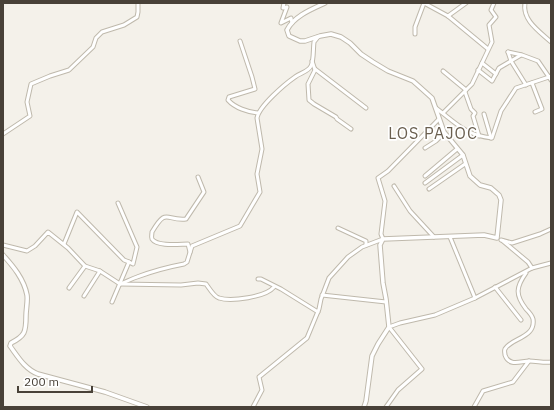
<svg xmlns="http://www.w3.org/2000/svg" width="554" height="410" viewBox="0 0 554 410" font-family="'IBM Plex Sans',sans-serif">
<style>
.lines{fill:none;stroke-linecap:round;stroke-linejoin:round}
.minor-casing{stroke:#bfb9ac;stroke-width:5}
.tertiary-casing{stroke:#bfb9ac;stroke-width:5.5}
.minor{stroke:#fff;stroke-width:3}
.tertiary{stroke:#fff;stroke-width:3.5}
.labels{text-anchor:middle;stroke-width:3.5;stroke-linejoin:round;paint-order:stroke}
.quarter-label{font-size:16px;letter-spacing:1px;fill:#6a5f4f;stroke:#fff}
</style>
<rect width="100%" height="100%" fill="#f4f1ea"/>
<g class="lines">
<defs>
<g id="minor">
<polyline points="284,3 283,8 287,7 281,23 291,18 292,23"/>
<polyline points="424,3 448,16 488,49"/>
<path d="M525 3C522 20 539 31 551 42"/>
<polyline points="448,16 466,3"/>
<polyline points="415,34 415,27 424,3"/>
<path d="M240 41 252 77 255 89 229 97 228 100C235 108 248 112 258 113"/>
<polyline points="508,52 522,55 538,61 549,77 551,76"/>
<polyline points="508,52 511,61 526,85"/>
<polyline points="312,61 315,70 308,84 309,100 314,104 336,117 337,119 351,129"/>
<polyline points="482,63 496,74"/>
<polyline points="315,69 366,108"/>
<polyline points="478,70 492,81 499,68 521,55"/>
<polyline points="443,71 466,90"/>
<polyline points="532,83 542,109 535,112"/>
<polyline points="465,92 471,109 475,113 473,116 479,136"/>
<path d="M436 108C456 123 465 135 492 138L501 111 516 88 549 77 551 80"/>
<polyline points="443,113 472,84 492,42 489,25 496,17 491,10 494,3"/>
<polyline points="484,114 491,138"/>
<polyline points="3,134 30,116 27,102 31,84 50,76 69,70 93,47 96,38 102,32 124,25 137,17 138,12 138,3"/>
<polyline points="425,148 436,141 444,133"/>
<polyline points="425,176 457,149"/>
<polyline points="425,183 463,155"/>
<polyline points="394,186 410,211 434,237"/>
<polyline points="429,189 465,164"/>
<polyline points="338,228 366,241 366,245"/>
<polyline points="450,237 475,298"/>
<polyline points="501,240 512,243 540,234 551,229"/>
<polyline points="503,241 528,262 532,268"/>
<polyline points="64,244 77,212 124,260 129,262"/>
<path d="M3 245 27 251 35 246 48 232 68 248 85 266 100 271 120 284 181 285 198 283 206 284C209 288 214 297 219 298 231 302 266 297 274 287"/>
<path d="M190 252 188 244C180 244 157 247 152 239 151 237 152 234 152 232 167 207 165 221 186 219L204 192 198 177"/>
<path d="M526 273C516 287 515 295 526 309 529 312 532 315 533 319 536 338 511 338 505 349 504 351 505 353 505 355 509 367 521 361 529 361 537 361 544 363 551 362"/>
<polyline points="258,279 261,279 281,289 318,312"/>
<path d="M120 284C126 282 131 279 137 277 153 271 168 267 184 264L187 262 192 246 240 226 260 192 257 174 262 149 257 118C259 106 285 84 295 77 300 73 308 72 311 66 314 60 313 49 314 42L318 37"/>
<polyline points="495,287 521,320"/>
<polyline points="69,288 85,266"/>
<polyline points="322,295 386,302"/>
<polyline points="84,296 100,271"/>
<polyline points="112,302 129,262 133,264 137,247 118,203"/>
<polyline points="253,407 262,390 259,377 307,338 319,309 321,299 329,278 348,257 362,247 383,239 381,234 385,201 378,178 388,171 439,119"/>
<polyline points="386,407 398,390 422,369 389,327 400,323 435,315 475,298 532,268 551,263"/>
<polyline points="474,407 483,391 513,382 529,361"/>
</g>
<g id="tertiary">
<path d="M325 3C312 9 294 16 287 30L289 36 300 41H305L320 36 331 34 341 37 350 43 361 54 373 62 388 71 413 81 422 89 432 98 444 132 463 155 470 176 480 185 491 188 499 195 501 200 497 238 484 235 383 239 380 245 383 283 386 299 389 327 378 344 372 356 366 401 364 407"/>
<path d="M3 255C13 266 24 279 27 295 28 301 26 309 26 316 26 332 25 336 11 343L10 346C18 357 25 369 38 374L105 392 147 407"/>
</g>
</defs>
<use href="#minor" class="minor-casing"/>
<use href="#tertiary" class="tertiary-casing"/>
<use href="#minor" class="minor"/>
<use href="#tertiary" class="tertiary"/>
</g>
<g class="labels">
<g class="quarter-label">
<text x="433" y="139">LOS PAJOC</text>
</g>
</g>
<rect width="554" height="410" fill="none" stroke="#484138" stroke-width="8"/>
<path d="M18 386v6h74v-6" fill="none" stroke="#484138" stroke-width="2"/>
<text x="24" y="386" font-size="12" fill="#484138" stroke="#ffffff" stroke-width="3" paint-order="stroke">200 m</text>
</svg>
